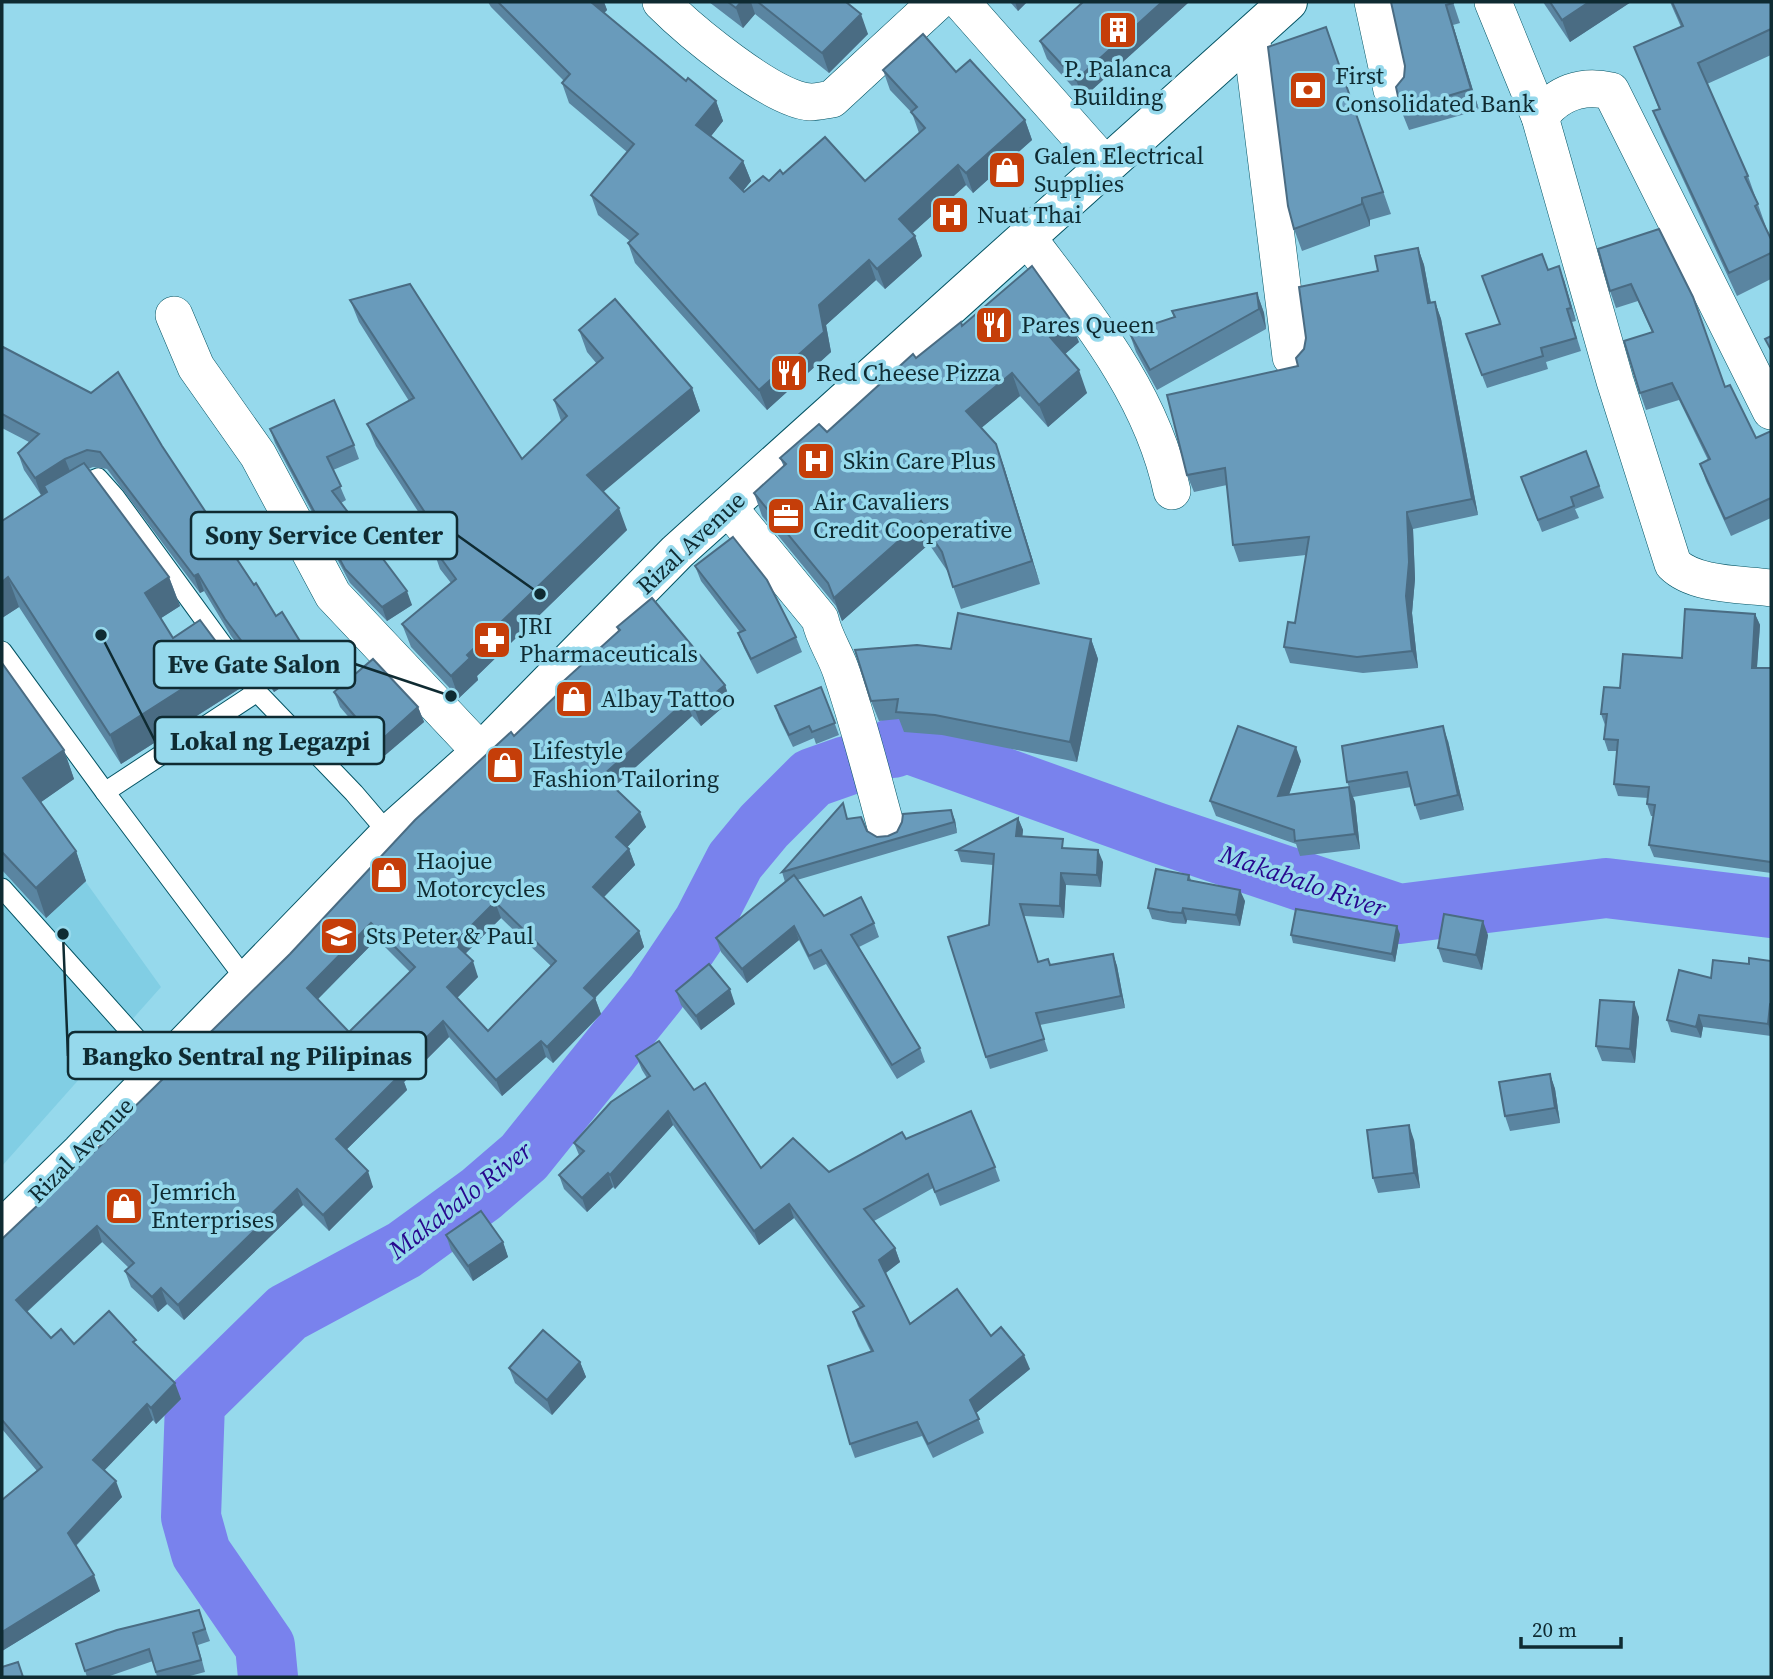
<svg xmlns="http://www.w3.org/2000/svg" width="1773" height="1679" viewBox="0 0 1773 1679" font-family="'Source Serif 4',serif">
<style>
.built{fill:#81cee4}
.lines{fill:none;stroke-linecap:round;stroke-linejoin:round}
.river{stroke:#7982ed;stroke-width:60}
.lane-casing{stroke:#035363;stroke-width:21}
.street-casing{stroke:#035363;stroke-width:38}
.primary-casing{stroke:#035363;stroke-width:40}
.lane{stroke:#fff;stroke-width:19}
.street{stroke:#fff;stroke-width:37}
.primary{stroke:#fff;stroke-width:38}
.wall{fill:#5a85a1;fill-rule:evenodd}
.shaded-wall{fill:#4a6c83}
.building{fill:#699bbb;stroke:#4a6c83;stroke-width:2;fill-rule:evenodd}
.labels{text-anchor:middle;stroke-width:7;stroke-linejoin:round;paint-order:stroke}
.poi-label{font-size:24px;fill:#0f2b32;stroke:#96d9ec;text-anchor:start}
.street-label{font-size:24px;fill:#0f2b32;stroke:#96d9ec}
.water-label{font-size:26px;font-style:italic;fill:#27088e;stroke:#96d9ec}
.leader{fill:none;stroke:#0f2b32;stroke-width:2.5}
.callout-dot{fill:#0f2b32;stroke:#96d9ec;stroke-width:2.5}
.callout{fill:#96d9ec;stroke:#0f2b32;stroke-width:2.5}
.callout-label{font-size:26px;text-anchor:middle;font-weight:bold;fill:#0f2b32}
</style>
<rect width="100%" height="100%" fill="#96d9ec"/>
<polygon class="built" points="2,765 161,987 2,1166"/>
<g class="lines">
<g class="river">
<polyline points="893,748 907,743 1155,832 1399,914 1606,888 1771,908"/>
<polyline points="268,1677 265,1646 201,1553 191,1517 195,1403 287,1313 404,1250 481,1194 524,1157 656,993 703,923 735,861 764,826 812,778 846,766"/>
</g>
<defs>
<g id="lane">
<polyline points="74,488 98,478 115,497 257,692"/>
<polyline points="2,651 105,792"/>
<polyline points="2,888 162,1067"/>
<polyline points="246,980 105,792 257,692 354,793 389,834"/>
</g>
<g id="street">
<path d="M661 2C689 30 771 99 810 102 817 102 825 100 832 99L937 2"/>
<polyline points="961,2 1106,166"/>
<polyline points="1373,2 1392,90"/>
<path d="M1493 2 1540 117 1615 381 1673 564C1695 586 1742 584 1771 588"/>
<polyline points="1251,35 1291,357"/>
<path d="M1540 117C1557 93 1582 84 1611 91L1771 411"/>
<path d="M1027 237C1087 317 1151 392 1172 491"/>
<polyline points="174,315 196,367 258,455 333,595 481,752"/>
<path d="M728 507 820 619C824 639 836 654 842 674 859 724 872 776 886 827"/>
</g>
<polyline id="primary" points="2,1229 81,1152 389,834 481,752 677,552 1288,2"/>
</defs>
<use href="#lane" class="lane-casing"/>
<use href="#street" class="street-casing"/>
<use href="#primary" class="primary-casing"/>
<use href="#lane" class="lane"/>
<use href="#street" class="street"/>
<use href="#primary" class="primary"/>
</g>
<g class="wall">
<polygon points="488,2 604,2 607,10 604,13 686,81 716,101 723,121 711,136 743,161 751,181 743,191 744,192 783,174 865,181 919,133 912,113 890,90 883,70 956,72 1025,120 1032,140 973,193 966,185 912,233 915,236 922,256 885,289 876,280 826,325 831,352 767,410 635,263 628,243 630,241 598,215 591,195 627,152 569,103 562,83 564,81 491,7"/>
<polygon points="709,2 846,2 868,34 829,73 755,14 743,28"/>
<polygon points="1010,2 1027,2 1018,11"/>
<polygon points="1083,2 1189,2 1083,98 1047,59 1040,41"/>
<polygon points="1391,2 1453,2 1460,23 1453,25 1479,110 1409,130 1401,110 1405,66"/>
<polygon points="1543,2 1631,2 1570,42"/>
<polygon points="1670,2 1771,2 1771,55 1707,84 1748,176 1766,227 1765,227 1771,239 1771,279 1737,296 1662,134 1653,111 1659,109 1634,47 1681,27"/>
<polygon points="1326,27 1391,214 1370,220 1370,226 1302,251 1294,229"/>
<polygon points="1659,229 1725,387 1756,438 1771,431 1771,518 1731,536 1706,481 1700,464 1708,460 1679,400 1646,410 1640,393 1652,332 1638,301 1616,308 1610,291"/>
<polygon points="1418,248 1424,265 1431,303 1435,302 1441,319 1478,515 1413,529 1415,579 1412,613 1418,668 1363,673 1290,663 1284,647 1295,623 1306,555 1239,562 1233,545 1227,485 1194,492 1187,475 1298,366 1378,271"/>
<polygon points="1548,270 1564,280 1576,321 1572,322 1581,351 1546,362 1548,369 1487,388 1466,334 1500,324"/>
<polygon points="1257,293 1264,313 1266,329 1157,390 1136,352 1129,332 1174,317 1172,311"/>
<polygon points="350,300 522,459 561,421 554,400 597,364 587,352 579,330 692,388 700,411 603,491 627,530 477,676 478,680 459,698 411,647 402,624 451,583 440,569 432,546 437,541 376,446 367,424 409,401 359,322"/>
<polygon points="962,326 1079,342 1065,354 1087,393 1048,427 1020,396 981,428 996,444 1004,467 1040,584 961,609 948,572 929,544 842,621 836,606 762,516 754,493 784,467 780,458 827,432 916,358"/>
<polygon points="2,349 162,446 254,585 276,616 306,651 312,667 274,692 231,636 204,591 200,593 107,469 93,467 88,469 169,577 180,606 161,618 173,638 239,689 121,764 19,607 2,618 2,521 46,493 41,495 24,470 18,453 29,442 2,428"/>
<polygon points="270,429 354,445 359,459 333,470 346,500 341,503 412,605 387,621 350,583 275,443"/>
<polygon points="1586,451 1604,498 1575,509 1579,518 1542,532 1521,477"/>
<polygon points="695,566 796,637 802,652 757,674 744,648 738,633 740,632 701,581"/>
<polygon points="1755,614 1760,625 1757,668 1771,668 1771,873 1654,857 1649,845 1653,816 1651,816 1647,804 1648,798 1618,796 1614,784 1617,751 1608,751 1604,739 1605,725 1601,714 1620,688 1682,658"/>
<path d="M617 627 725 685 730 701 701 726 692 716 614 787 646 827 627 847 629 849 635 865 604 897 639 931 644 947 595 998 601 1014 553 1063 546 1057 502 1096 449 1037 404 1082 407 1090 346 1150 373 1187 329 1231 303 1205 184 1320 167 1304 158 1312 131 1287 125 1271 129 1268 102 1242 27 1312 51 1338 74 1344 140 1349 181 1399 156 1424 153 1420 104 1470 122 1497 76 1546 100 1591 2 1651V1500L37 1471 2 1429V1239L116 1131 114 1127 559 693 557 687 618 631ZM501 918 551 966 488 1031 457 998 478 977 465 954ZM377 939 410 972 349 1032 318 999Z"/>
<polygon points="1091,639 1098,659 1077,762 942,735 904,732 899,719 879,721 871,701 951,649"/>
<polygon points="2,663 64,750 74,779 41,802 76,851 86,881 46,918 2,870"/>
<polygon points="821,687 839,735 816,744 814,738 793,747 779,718 775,706"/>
<polygon points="334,692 418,707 424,722 383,757 340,707"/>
<polygon points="1448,741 1464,810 1420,820 1415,805 1411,787 1353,797 1355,802 1360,849 1300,856 1296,844 1216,816 1210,801 1301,761 1289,795 1349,787 1347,782"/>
<polygon points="1018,818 1023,830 1022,837 1066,848 1103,862 1101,887 1066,885 1064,918 1024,916 1038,962 1051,965 1113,954 1117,966 1125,1008 1040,1025 1048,1051 990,1069 986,1057 993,865 961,862 957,850"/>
<polygon points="848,819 877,837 888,836 955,820 957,833 797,880 824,916 874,923 879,937 859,947 920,1048 925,1062 897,1079 826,964 814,970 799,940 747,983 721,952 716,938 785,882 782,872"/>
<polygon points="1189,875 1191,880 1245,901 1240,926 1187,920 1186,924 1173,923 1152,919 1148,908"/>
<polygon points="1400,934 1395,962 1293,943 1291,935"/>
<polygon points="1488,935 1482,970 1443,962 1438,948"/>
<polygon points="1771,961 1771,1036 1703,1027 1701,1038 1671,1032 1667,1020 1711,978 1749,964"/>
<polygon points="676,991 735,1004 701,1030 681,1005"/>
<polygon points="1639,1017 1635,1063 1602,1061 1596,1046"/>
<polygon points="636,1056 694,1090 761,1168 829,1172 906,1139 995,1167 1000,1181 940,1206 933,1188 874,1221 895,1248 900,1262 886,1273 910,1324 991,1336 1030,1369 976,1413 984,1433 933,1458 922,1436 855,1458 850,1444 871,1352 858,1326 853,1312 860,1308 794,1218 759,1245 673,1125 615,1189 613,1187 587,1212 564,1189 559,1175 579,1155 574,1143 647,1078 642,1070"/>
<polygon points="1550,1074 1555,1089 1560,1123 1510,1131 1505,1116"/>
<polygon points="1414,1140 1420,1188 1378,1193 1373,1178"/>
<polygon points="446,1235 503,1242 508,1257 473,1281 451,1250"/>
<polygon points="580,1362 586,1377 552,1415 515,1383 509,1368"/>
<polygon points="199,1610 210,1641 198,1645 205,1672 186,1677 157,1677 153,1661 107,1677 87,1677 76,1644"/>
</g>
<g class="shaded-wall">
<polygon points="590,2 604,2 607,10 597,20"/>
<polygon points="741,2 751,2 755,14 743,28 736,8"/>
<polygon points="1015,2 1027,2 1018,11"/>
<polygon points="1162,2 1189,2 1083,98 1076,80"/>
<polygon points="1589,2 1631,2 1570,42 1562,20"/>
<polygon points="1446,5 1453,25 1479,110 1471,89"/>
<polygon points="861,14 868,34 829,73 822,53"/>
<polygon points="716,101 723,121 704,145 696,125"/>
<polygon points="1025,120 1032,140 973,193 966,173"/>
<polygon points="743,161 751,181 737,198 730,178"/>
<polygon points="958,165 966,185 906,239 899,219"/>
<polygon points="1362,198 1370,220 1370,226 1362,204"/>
<polygon points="915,236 922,256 885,289 877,269"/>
<polygon points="1418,248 1424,265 1434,320 1428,303"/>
<polygon points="869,260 876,280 826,325 831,352 767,410 759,390 819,305"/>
<polygon points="1559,266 1564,280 1576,321 1571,308"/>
<polygon points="1257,293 1264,313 1266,329 1259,309"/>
<polygon points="1435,302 1441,319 1478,515 1472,499"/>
<polygon points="1070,319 1079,342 1058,360 1050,337"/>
<polygon points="1079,370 1087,393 1048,427 1039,405"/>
<polygon points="1012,373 1020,396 974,434 966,411"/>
<polygon points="692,388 700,411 596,498 587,475"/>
<polygon points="996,444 1004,467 1040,584 1032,561"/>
<polygon points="65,459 72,476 44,486 46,492 41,495 35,478"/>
<polygon points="619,508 627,530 477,676 478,680 459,698 451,676 467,655"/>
<polygon points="1407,512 1413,529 1415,579 1412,613 1418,668 1412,651 1406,596"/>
<polygon points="921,521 929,544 842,621 834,598"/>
<polygon points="198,574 204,591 200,593 194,576"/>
<polygon points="8,577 19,607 2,618 2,582"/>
<polygon points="169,577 180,606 155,622 145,593"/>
<polygon points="407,591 412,605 387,621 382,607"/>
<polygon points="1755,614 1760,625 1756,679 1752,668"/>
<polygon points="1091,639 1098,659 1077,762 1070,742"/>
<polygon points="306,651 312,667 274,692 267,675"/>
<polygon points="229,659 239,689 121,764 110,735"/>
<polygon points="725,685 730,701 701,726 695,710"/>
<polygon points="686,701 692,716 608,792 602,776"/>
<polygon points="418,707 424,722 383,757 378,743"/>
<polygon points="1443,726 1448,741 1464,810 1458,795"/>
<polygon points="1296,747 1301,761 1283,811 1278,796"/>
<polygon points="64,750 74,779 34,807 23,778"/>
<polygon points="1349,787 1355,802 1360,849 1355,834"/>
<polygon points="951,810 955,820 957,833 954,822"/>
<polygon points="640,812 646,827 622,853 616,837"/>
<polygon points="1018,818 1023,830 1021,849 1016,836"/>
<polygon points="629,849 635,865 598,903 593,887"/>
<polygon points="1098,850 1103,862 1101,887 1097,875"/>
<polygon points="76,851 86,881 46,918 36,888"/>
<polygon points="1061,873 1066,885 1064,918 1060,906"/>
<polygon points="1240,890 1245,901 1240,926 1236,915"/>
<polygon points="495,902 501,918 460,959 454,943"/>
<polygon points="1183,908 1187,920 1186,924 1182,913"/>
<polygon points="1483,921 1488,935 1482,970 1476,955"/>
<polygon points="371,923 377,939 313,1004 307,988"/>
<polygon points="794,926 799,940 747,983 742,969"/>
<polygon points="1397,926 1400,934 1395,962 1392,954"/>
<polygon points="639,931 644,947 595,998 601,1014 553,1063 547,1047 584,988"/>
<polygon points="1113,954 1117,966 1125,1008 1121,996"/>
<polygon points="473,961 478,977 453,1002 447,987"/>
<polygon points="730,989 735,1004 701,1030 696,1016"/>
<polygon points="1634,1002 1639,1017 1635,1063 1630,1049"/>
<polygon points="1770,1005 1771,1009 1771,1033 1768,1024"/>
<polygon points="1699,1015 1703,1027 1701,1038 1696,1027"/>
<polygon points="443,1021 449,1037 404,1082 407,1090 341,1155 336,1139 395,1069"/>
<polygon points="541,1041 546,1057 502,1096 496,1080"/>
<polygon points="1550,1074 1555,1089 1560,1123 1555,1108"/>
<polygon points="668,1111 673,1125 615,1189 610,1175"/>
<polygon points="1409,1125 1414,1140 1420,1188 1414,1173"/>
<polygon points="368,1171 373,1187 329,1231 323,1215"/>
<polygon points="608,1173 613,1187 587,1212 582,1198"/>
<polygon points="297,1189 303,1205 184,1320 178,1305"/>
<polygon points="789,1204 794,1218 759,1245 754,1231"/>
<polygon points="97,1226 102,1242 22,1316 16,1300"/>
<polygon points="503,1242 508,1257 473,1281 468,1266"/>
<polygon points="895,1248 900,1262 884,1274 879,1260"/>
<polygon points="161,1288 167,1304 158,1312 152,1297"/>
<polygon points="1024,1355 1030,1369 975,1414 970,1400"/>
<polygon points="580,1362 586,1377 552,1415 547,1400"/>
<polygon points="175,1383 181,1399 156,1424 151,1408"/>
<polygon points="147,1404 153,1420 99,1476 93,1460"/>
<polygon points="116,1481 122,1497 73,1548 68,1533"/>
<polygon points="94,1575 100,1591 2,1651 2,1632"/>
</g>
<g class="building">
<polygon points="498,2 591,2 686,81 688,78 716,101 696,125 743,161 730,178 744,192 763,176 769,181 780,170 783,174 825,137 865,181 925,128 911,112 917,107 883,70 923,34 956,72 970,60 1025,120 966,173 958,165 899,219 915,236 877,269 869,260 819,305 824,332 759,390 628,243 638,234 591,195 634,144 562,83 570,74"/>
<polygon points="728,2 741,2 736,8"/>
<polygon points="758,2 846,2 861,14 822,53"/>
<polygon points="1083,2 1162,2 1076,80 1040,41"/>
<polygon points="1391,2 1453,2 1453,3 1446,5 1471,89 1401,110 1396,87 1404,77 1405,66"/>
<polygon points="1550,2 1589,2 1562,20"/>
<polygon points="1672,2 1771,2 1771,29 1698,63 1748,176 1745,177 1758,204 1755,206 1771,239 1771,253 1729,273 1653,111 1660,109 1634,47 1683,26"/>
<polygon points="1326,27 1383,192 1362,198 1362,204 1294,229 1288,206 1268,47"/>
<polygon points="1659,229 1693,297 1725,387 1730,385 1756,438 1771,431 1771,498 1725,519 1700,464 1710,459 1672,383 1640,393 1624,341 1653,332 1631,284 1610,291 1598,249"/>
<polygon points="1418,248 1428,303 1435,302 1472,499 1407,512 1409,562 1406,596 1412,651 1357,657 1284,647 1288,622 1295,623 1309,537 1233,545 1225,468 1187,475 1167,395 1298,366 1296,358 1304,349 1306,338 1299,287 1378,271 1375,256"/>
<polygon points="1542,254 1548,270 1559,266 1571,308 1567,309 1576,338 1541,348 1543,356 1482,375 1466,334 1500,324 1482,276"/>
<polygon points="1032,266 1070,319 1050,337 1079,370 1039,405 1012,373 966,411 996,444 1032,561 953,587 942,552 921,521 834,598 828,583 754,493 786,464 780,458 819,424 827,432 913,354 916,358 961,322 962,326"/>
<polygon points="410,284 522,459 567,416 554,400 603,358 579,330 615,299 692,388 587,475 619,508 467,655 470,658 451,676 402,624 456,579 432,546 441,537 367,424 414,398 350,300"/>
<polygon points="1257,293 1259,309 1150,370 1129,332 1175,317 1172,311"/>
<polygon points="1771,336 1771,350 1765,339"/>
<polygon points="3,347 91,393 118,372 162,446 254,585 256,583 276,616 282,612 306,651 267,675 225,619 198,574 194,576 100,452 87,450 65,459 35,478 18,453 39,434 2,414 2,349"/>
<polygon points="334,400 354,445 327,457 341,486 332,491 407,591 382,607 345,569 270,429"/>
<polygon points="1586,451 1599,486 1571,497 1574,506 1538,520 1521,477"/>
<polygon points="84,463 169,577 145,593 173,638 200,620 229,659 110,735 8,577 2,582 2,521 47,492 44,486"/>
<polygon points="733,537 767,580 796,637 751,659 738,633 745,630 695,566"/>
<path d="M652 598 725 685 695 710 686 701 602 776 640 812 616 837 629 849 593 887 639 931 584 988 595 998 547 1047 541 1041 496 1080 443 1021 395 1069 401 1074 336 1139 368 1171 323 1215 297 1189 178 1305 161 1288 152 1297 125 1271 134 1263 97 1226 16 1300 51 1338 61 1329 74 1344 109 1311 136 1340 133 1342 175 1383 151 1408 147 1404 93 1460 116 1481 68 1533 94 1575 2 1632V1500L42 1467 2 1420V1239L117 1130 114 1127 290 954 415 820 511 732 514 736 561 691 557 687 620 630 617 627ZM495 902 556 961 488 1031 447 987 473 961 454 943ZM371 923 415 967 349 1032 307 988Z"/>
<polygon points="1685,609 1755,614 1752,668 1771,668 1771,862 1649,845 1655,805 1647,804 1649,787 1614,784 1618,740 1604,739 1607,714 1601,714 1604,687 1620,688 1623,654 1682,658"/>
<polygon points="958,613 1091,639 1070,742 935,715 896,712 898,699 871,701 855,650 917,645 951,649"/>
<polygon points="373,659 418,707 378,743 334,692"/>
<polygon points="2,663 64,750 23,778 76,851 36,888 2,852"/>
<polygon points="821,687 835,723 812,732 809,726 789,735 775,706"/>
<polygon points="1238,726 1296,747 1278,796 1349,787 1355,834 1295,841 1294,830 1210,801"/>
<polygon points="1443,726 1458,795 1415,805 1407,772 1347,782 1342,746"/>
<polygon points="843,803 847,819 861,817 867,831 877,837 888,836 897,832 902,822 903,814 951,810 954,822 782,872"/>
<polygon points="1018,818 1016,836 1063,839 1062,848 1098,850 1097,875 1061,873 1060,906 1020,904 1038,962 1048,959 1050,965 1113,954 1121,996 1036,1013 1044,1039 986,1057 948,937 989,925 994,854 957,850"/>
<polygon points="1156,869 1189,875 1188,880 1240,890 1236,915 1183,908 1182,913 1169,912 1148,908"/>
<polygon points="794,875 824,916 861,897 874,923 851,935 920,1048 892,1065 821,950 809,956 794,926 742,969 716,938"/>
<polygon points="1296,909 1397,926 1392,954 1291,935"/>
<polygon points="1444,914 1483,921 1476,955 1438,948"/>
<polygon points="1749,958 1771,961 1771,1006 1770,1005 1768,1024 1699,1015 1696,1027 1667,1020 1679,970 1711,978 1713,960 1749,964"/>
<polygon points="709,964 730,989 696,1016 676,991"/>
<polygon points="1600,1000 1634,1002 1630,1049 1596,1046"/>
<polygon points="659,1041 694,1090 705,1083 761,1168 793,1138 829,1172 902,1132 906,1139 971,1111 995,1167 935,1192 928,1174 864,1209 895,1248 879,1260 910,1324 957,1289 991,1336 1001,1327 1024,1355 970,1400 979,1419 928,1444 917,1422 850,1444 828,1366 873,1351 853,1312 864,1306 789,1204 754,1231 668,1111 610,1175 608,1173 582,1198 559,1175 584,1151 574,1143 611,1102 650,1076 636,1056"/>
<polygon points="1550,1074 1555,1108 1505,1116 1499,1082"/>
<polygon points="1409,1125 1414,1173 1373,1178 1367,1130"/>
<polygon points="481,1211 503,1242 468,1266 446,1235"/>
<polygon points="543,1330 580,1362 547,1400 509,1368"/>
<polygon points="199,1610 205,1629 193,1633 201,1660 156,1672 149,1649 85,1671 76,1644 117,1630"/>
<polygon points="18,1662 23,1677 2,1677 2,1667"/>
</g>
<defs>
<symbol id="building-square" viewBox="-11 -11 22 22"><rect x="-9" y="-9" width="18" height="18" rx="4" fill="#c53e09" stroke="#96d9ec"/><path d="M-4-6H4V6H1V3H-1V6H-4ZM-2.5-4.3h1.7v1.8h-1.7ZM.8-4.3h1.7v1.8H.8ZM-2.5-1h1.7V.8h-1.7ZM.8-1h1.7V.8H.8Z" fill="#fff"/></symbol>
<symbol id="bank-square" viewBox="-11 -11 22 22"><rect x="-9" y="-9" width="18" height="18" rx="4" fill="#c53e09" stroke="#96d9ec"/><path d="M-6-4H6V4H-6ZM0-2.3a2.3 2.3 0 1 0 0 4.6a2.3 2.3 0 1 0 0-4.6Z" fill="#fff"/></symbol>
<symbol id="shop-square" viewBox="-11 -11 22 22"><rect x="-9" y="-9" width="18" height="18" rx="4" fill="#c53e09" stroke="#96d9ec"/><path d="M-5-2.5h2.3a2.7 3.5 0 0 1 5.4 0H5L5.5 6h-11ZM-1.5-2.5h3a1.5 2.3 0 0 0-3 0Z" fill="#fff"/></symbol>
<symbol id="hospital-square" viewBox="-11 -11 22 22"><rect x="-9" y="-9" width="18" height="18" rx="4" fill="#c53e09" stroke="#96d9ec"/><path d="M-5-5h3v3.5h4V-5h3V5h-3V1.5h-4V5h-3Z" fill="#fff"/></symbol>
<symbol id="restaurant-square" viewBox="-11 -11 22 22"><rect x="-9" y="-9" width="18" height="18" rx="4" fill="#c53e09" stroke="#96d9ec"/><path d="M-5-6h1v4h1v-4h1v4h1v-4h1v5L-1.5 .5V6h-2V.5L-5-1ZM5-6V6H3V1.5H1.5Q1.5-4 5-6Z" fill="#fff"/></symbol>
<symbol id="office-square" viewBox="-11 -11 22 22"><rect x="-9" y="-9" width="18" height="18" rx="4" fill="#c53e09" stroke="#96d9ec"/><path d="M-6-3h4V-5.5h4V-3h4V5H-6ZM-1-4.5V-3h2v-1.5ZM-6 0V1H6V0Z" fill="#fff"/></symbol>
<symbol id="pharmacy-square" viewBox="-11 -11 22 22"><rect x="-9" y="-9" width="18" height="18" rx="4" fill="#c53e09" stroke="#96d9ec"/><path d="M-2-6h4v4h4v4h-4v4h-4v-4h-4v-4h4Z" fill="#fff"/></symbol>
<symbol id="school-square" viewBox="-11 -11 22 22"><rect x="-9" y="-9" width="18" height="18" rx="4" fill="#c53e09" stroke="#96d9ec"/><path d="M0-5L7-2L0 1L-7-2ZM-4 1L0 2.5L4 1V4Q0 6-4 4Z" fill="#fff"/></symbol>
</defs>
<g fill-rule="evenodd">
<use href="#building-square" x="1096" y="8" width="44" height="44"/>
<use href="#bank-square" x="1286" y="68" width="44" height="44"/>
<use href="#shop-square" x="985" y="148" width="44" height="44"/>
<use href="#hospital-square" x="928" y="193" width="44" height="44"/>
<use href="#restaurant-square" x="972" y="303" width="44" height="44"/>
<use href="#restaurant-square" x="767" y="351" width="44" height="44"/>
<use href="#hospital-square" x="794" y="439" width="44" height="44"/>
<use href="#office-square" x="764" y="494" width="44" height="44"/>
<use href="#pharmacy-square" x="470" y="618" width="44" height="44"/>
<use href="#shop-square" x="552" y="677" width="44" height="44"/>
<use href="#shop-square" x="483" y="743" width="44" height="44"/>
<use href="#shop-square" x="367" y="853" width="44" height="44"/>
<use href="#school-square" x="317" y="914" width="44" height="44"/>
<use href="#shop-square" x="102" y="1184" width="44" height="44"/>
</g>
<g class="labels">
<g class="poi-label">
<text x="1118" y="77" text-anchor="middle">P. Palanca<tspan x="1118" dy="28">Building</tspan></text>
<text x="1335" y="84">First<tspan x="1335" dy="28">Consolidated Bank</tspan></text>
<text x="1034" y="164">Galen Electrical<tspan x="1034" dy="28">Supplies</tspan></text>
<text x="977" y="223">Nuat Thai</text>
<text x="1021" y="333">Pares Queen</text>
<text x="816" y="381">Red Cheese Pizza</text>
<text x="843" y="469">Skin Care Plus</text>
<text x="813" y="510">Air Cavaliers<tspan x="813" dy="28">Credit Cooperative</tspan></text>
<text x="519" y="634">JRI<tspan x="519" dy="28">Pharmaceuticals</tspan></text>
<text x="601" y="707">Albay Tattoo</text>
<text x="532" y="759">Lifestyle<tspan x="532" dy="28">Fashion Tailoring</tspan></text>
<text x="416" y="869">Haojue<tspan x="416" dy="28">Motorcycles</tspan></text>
<text x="366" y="944">Sts Peter &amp; Paul</text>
<text x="151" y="1200">Jemrich<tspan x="151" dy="28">Enterprises</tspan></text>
</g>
<g class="street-label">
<text transform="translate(691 543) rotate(-43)" y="8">Rizal Avenue</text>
<text transform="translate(81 1150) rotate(-45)" y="8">Rizal Avenue</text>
</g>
<g class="water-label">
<text transform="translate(1303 881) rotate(19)" y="9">Makabalo River</text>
<text transform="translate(460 1200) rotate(-38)" y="9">Makabalo River</text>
</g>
</g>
<path class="leader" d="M540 594L457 535M451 696L355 664M101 635L155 741M63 934L68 1056"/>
<g class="callout-dot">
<circle cx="540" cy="594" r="7"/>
<circle cx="451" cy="696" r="7"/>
<circle cx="101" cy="635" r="7"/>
<circle cx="63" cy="934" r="7"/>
</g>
<g class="callout">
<rect x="191" y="512" width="266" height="47" rx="7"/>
<rect x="154" y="641" width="201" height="47" rx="7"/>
<rect x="155" y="717" width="229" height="47" rx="7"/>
<rect x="68" y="1032" width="358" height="47" rx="7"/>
</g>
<g class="callout-label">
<text x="324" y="544">Sony Service Center</text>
<text x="254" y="673">Eve Gate Salon</text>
<text x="270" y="750">Lokal ng Legazpi</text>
<text x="247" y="1065">Bangko Sentral ng Pilipinas</text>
</g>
<rect width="1773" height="1679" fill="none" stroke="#0f2b32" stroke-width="7"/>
<path d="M1521 1637v10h100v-10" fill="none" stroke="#0f2b32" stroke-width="3.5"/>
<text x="1532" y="1637" font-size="21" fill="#0f2b32" stroke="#96d9ec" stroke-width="5" paint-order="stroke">20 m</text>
</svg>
